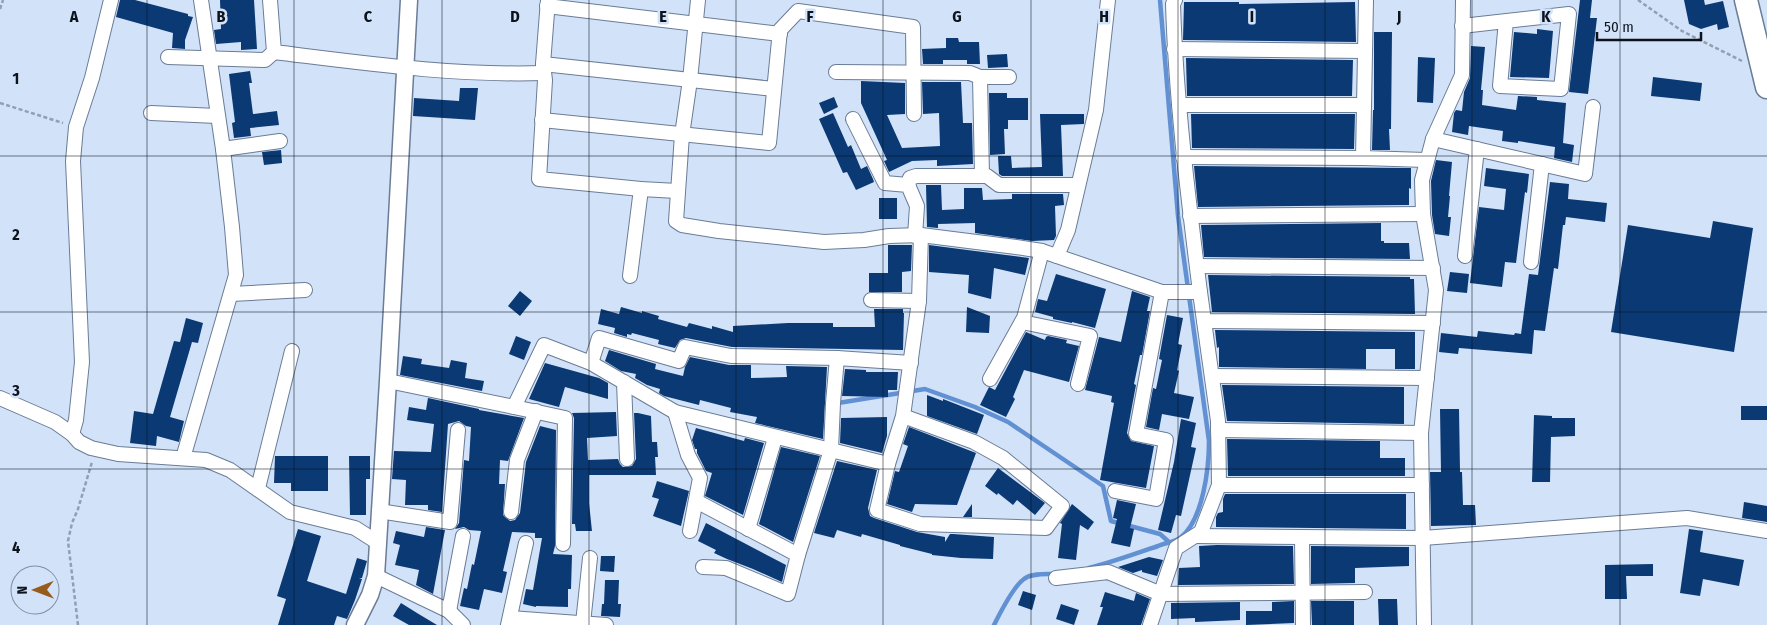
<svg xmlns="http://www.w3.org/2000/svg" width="1767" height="625" viewBox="0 0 1767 625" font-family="'Fira Sans Condensed',sans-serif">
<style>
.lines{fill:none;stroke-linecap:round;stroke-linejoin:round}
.stream{stroke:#6191d3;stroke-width:4.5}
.building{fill:#0a3974}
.minor-casing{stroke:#6a7c96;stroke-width:16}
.tertiary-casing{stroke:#6a7c96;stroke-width:19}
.trunk-casing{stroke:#6a7c96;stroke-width:25}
.path{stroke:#919fb1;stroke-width:2.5;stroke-dasharray:4 2.5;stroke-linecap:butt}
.minor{stroke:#fff;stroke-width:14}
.tertiary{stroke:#fff;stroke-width:16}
.trunk{stroke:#fff;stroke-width:22}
.grid{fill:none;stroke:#0c131d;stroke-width:1;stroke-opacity:0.55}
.grid-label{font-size:16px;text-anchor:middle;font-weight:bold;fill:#0c131d;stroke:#d2e2f9;stroke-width:5;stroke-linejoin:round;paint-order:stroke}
</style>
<rect width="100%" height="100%" fill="#d2e2f9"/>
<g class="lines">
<g class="stream">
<polyline points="838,403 925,389 975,407 1008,422 1103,486 1111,521 1160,534 1169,542"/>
<path d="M1089 568C1113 562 1135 554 1158 546 1165 543 1174 542 1180 538 1203 521 1209 468 1209 441L1178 216 1160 0"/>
<path d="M994 625C1000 613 1014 586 1024 579 1031 573 1046 574 1054 574"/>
</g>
</g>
<g class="building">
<polygon points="120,0 135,0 188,14 188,16 193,17 185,40 185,49 172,48 173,33 116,17"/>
<polygon points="220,0 254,0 257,49 241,50 241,42 216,44 214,30 221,29"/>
<polygon points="1580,0 1592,0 1590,18 1597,18 1588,94 1569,92"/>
<polygon points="1684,0 1704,0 1705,5 1723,1 1729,27 1718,30 1717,24 1701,29 1689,24"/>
<polygon points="1184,2 1239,2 1239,4 1355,2 1356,42 1183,40"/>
<polygon points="1537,29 1553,31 1549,78 1510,77 1514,32 1537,34"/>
<polygon points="1374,32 1392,32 1391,129 1389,129 1390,150 1372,150 1373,110 1374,110"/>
<polygon points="946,38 958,38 959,42 979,42 980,64 967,64 967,60 943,60 943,64 923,64 922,49 946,48"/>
<polygon points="1471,46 1485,47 1481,90 1483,90 1482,105 1516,110 1518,96 1537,97 1537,100 1566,103 1563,143 1574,145 1572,162 1554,158 1555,147 1518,141 1518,143 1502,141 1503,131 1469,126 1468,135 1452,132 1454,113 1456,110 1462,111 1464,92 1470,78"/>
<polygon points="1007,54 1008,67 988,68 987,55"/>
<polygon points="1418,57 1435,58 1433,103 1417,102"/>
<polygon points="1186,58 1353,60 1352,96 1187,96"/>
<polygon points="250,71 252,83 249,83 253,114 277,111 279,125 250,128 251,136 234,138 232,123 235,122 229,74"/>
<polygon points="1653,77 1702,83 1700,101 1651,96"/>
<polygon points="861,81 905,83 905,114 887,115 902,148 940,146 939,113 923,114 922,82 961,82 963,123 972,123 973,164 937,166 937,160 912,161 889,172 884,161 887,160 861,103"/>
<polygon points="460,88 478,88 475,120 413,116 414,98 459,101"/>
<polygon points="989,93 1007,93 1007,98 1028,98 1028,120 1008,120 1008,129 1004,129 1005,154 990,155"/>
<polygon points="834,97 838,107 824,114 819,103"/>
<polygon points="833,113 848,147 851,145 861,169 867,166 873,179 874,182 856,190 847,172 843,173 819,119"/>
<polygon points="1040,114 1084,114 1084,124 1061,125 1063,176 1002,176 999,174 998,156 1011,156 1012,168 1042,167"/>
<polygon points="1191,114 1355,114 1354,149 1192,148"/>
<polygon points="281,150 282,163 264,165 262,152"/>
<polygon points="1436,160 1452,162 1449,196 1450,196 1448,217 1451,217 1449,236 1435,234 1432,215 1431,181"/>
<polygon points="1194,166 1411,168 1411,189 1409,188 1409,205 1198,207"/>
<polygon points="1486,168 1529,174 1527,193 1525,192 1516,263 1505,262 1502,287 1470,283 1479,207 1504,210 1506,189 1484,186"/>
<polygon points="1550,182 1569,184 1568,199 1607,203 1605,222 1566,217 1565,225 1563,225 1558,269 1554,268 1545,331 1534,330 1532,354 1459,348 1458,354 1439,352 1441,333 1477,337 1478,331 1514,335 1515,333 1521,334 1529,274 1538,275"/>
<polygon points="926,185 941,185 942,210 964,209 964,188 982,188 983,200 1012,199 1012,194 1063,194 1064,205 1055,206 1056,236 1054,240 1032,241 975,233 975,223 938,224 938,228 927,227"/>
<rect x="879" y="198" width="18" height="21"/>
<polygon points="1713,221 1753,228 1734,352 1611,332 1628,225 1710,238"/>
<polygon points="1381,223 1381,241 1384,241 1384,243 1409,243 1410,259 1204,257 1201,225"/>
<polygon points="888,245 912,245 911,271 902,272 902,292 869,292 869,273 888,273"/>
<polygon points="929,245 1029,258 1025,275 994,268 991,299 968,293 969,275 929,272"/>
<polygon points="1450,272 1469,274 1467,293 1447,291"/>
<polygon points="1056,274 1106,289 1095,328 1072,322 1072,323 1053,319 1053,317 1035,312 1038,299 1047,301"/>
<polygon points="1208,275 1410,277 1410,279 1414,279 1415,314 1212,312"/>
<polygon points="520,291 532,301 520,316 508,306"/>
<polygon points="1132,291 1150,297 1147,311 1150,311 1142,355 1140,355 1134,384 1136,385 1127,433 1131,441 1154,446 1146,488 1100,480 1114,403 1111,402 1112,396 1085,390 1099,337 1121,342"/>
<polygon points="621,307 642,313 642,311 659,316 658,319 687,327 689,323 712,329 712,326 733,332 733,326 788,323 833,323 833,327 875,327 874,309 903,309 903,313 904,313 903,350 732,347 686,338 680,340 675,348 658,344 659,340 632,333 631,335 627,334 627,337 614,333 615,328 598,324 601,309 619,314"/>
<polygon points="967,307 990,316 989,333 966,332"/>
<polygon points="1167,315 1183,318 1178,344 1182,345 1177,370 1179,371 1174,393 1194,397 1189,419 1162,414 1159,430 1146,427 1153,388 1156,389 1162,360 1159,359"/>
<polygon points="186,318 203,323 198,343 192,342 170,417 184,421 179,442 157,436 156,446 130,443 134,411 153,414 174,341 180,342"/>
<polygon points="1215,330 1415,332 1415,369 1395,369 1395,349 1366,349 1366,369 1219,367 1219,347 1217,348"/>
<polygon points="1026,332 1045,340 1046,337 1048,336 1067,340 1066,343 1079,346 1069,382 1024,370 1013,397 1015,399 1006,417 980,405 989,387 995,390"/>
<polygon points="516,336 531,342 524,360 509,354"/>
<polygon points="609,350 656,364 655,369 683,376 685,367 690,357 729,365 751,365 751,378 787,377 786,366 827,367 823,439 755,423 757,417 730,412 731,408 700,400 699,405 664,396 659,393 660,389 647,385 635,378 636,374 621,371 605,361"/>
<polygon points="403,356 422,359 421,364 449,368 451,360 467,363 465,378 484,381 482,391 400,375"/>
<polygon points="545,363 599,378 608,383 608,399 565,387 559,407 529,399"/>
<polygon points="845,369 866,370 866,372 898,372 897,390 888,390 888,397 842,396"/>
<polygon points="1222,385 1404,387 1404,424 1227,421"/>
<polygon points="927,395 943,401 943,399 984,415 977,434 927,416"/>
<polygon points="428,398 479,409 479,410 524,418 508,461 500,460 499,484 505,484 503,515 510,521 515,520 520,513 526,462 540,426 556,430 555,546 553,554 572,555 571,589 568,589 568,607 536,606 536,607 523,604 526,589 533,590 542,538 535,538 535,533 512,532 503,571 507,572 502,593 484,589 479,610 460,606 464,588 467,589 472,564 474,565 481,531 469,530 464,527 455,529 459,523 464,460 469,461 471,427 466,426 459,421 448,424 442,512 428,510 428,505 405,505 406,480 392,479 394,451 431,452 434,424 407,420 409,407 426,410"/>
<rect x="1741" y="406" width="26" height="14"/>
<polygon points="1440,409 1459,409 1460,472 1462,472 1463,505 1475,505 1476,525 1431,526 1430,472 1441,472"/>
<polygon points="616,412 617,436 587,438 588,460 618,459 620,464 623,467 632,466 636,459 634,413 638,413 651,416 652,442 657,442 658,457 655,457 656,475 589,475 589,503 592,531 576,531 575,524 572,524 574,418 572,413"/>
<polygon points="1534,415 1552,416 1552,418 1575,418 1575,436 1551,437 1550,482 1532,482"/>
<polygon points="887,417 887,436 882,453 840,443 841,418"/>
<polygon points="1181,419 1196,423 1191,447 1196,448 1181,516 1176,515 1171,533 1158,530 1174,462"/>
<polygon points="909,427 976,453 957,505 915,504 912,512 887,504 895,471 899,472 908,446 903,444"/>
<polygon points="696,428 744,441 745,438 764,443 743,515 705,496 712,473 706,471 697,453 697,449 695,449 692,440"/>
<polygon points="1227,439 1380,441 1380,458 1405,458 1405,476 1228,476"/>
<polygon points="781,447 820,456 793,542 759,524"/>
<polygon points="275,456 328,456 328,491 291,491 291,483 274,483"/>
<polygon points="349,456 370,456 370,479 366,479 366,515 350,515"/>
<polygon points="837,461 877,470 868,508 870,516 874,518 917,532 945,537 945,542 950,534 953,534 994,537 993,559 961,558 932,555 932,554 900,546 900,545 862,534 861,537 837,530 834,538 814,533"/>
<polygon points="998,468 1045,503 1035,515 1017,500 1013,505 998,493 997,495 985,486"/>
<polygon points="657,481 689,491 681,526 653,516 659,499 652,497"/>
<polygon points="1225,494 1406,494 1406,529 1216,527 1216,517 1218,513 1223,512 1223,499"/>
<polygon points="1117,500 1136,504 1130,528 1134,529 1130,547 1111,543 1117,519 1113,518"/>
<polygon points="1744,502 1767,506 1767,522 1742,518"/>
<polygon points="972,504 972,517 963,517"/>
<polygon points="1072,504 1094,522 1088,530 1080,525 1076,560 1058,558 1062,524 1060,523"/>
<polygon points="706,523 786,565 782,582 753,569 727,559 714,553 716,550 698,541"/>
<polygon points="426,527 445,530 433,594 416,585 419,570 395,565 400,545 393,543 396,531 424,537"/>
<polygon points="298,529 321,536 307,581 346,594 357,558 367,561 362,578 359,578 362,579 355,600 347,619 337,616 334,625 278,625 286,599 277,596"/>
<polygon points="1689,529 1703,531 1700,552 1744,560 1739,586 1703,579 1700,596 1680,593"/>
<polygon points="1217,545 1293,546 1294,584 1178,585 1179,568 1200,567 1199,546"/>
<polygon points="1311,546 1406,547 1409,547 1409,566 1355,568 1355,583 1311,584"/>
<polygon points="601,556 615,556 614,572 600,571"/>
<polygon points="1149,557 1163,560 1157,576 1142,572 1142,570 1133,573 1118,567"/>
<polygon points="1653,564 1653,576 1626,576 1627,599 1605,599 1605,565"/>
<polygon points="605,580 619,580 618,604 621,604 620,617 601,616 602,604 604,604"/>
<polygon points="1023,591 1036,595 1032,610 1018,605"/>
<polygon points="1105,592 1134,601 1136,593 1150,599 1141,625 1097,625 1103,607 1100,607"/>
<polygon points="1378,599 1397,599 1398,625 1379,625"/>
<polygon points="1294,601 1294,623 1246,625 1246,611 1272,611 1272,602"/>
<polygon points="1311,601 1354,601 1354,625 1312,625"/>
<polygon points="1240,602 1240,620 1195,622 1195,618 1171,619 1171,603"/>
<polygon points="401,603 417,613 437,625 409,625 393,616"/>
<polygon points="1061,604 1079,610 1074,625 1056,619"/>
</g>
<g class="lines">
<defs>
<g id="minor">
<path d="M270 0 274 52C364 63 453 76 544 73"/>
<polyline points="548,0 543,64 545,80 539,179 641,189 677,191"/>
<polyline points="698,0 690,80 682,135 676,221 682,225 719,231 824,242 864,240 889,236 921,235 1016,247 1042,251 1162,292 1200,292 1204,321 1433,323"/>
<path d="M1175 0 1173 4C1176 101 1188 196 1200 292"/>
<polyline points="1366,0 1363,158 1426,160"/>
<polyline points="547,6 780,34"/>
<polyline points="1462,26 1569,14 1561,89 1500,86 1506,21"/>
<polyline points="1174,49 1365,51"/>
<polyline points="168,57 265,60 274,52"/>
<polyline points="543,64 774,89"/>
<polyline points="836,72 970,73 980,77 1009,77"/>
<polyline points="980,77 982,176"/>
<polyline points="1179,105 1364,105"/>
<polyline points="151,113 217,116"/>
<polyline points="853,119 885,183 908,185 917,206 915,236"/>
<polyline points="542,120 769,143 780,30 798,11 913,27 914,114"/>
<polyline points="1433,139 1585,174 1593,107"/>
<polyline points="223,149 280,141"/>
<polyline points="1183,157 1363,158"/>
<polyline points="908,185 910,178 916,176 987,176 999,185 1078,185"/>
<polyline points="1190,216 1423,214"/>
<polyline points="1057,256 1068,230 1096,110 1108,0"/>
<polyline points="1465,256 1477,149"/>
<polyline points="1531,262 1542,164"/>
<polyline points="1197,266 1433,268"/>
<polyline points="630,276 641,189"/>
<polyline points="231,294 305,290"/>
<polyline points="871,300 919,301"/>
<polyline points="1022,322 1090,336 1078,384"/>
<polyline points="591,363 599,338 679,361 685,347 731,356 837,358 911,363"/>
<polyline points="1213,376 1427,378"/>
<polyline points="990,379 1024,318 1042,251"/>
<polyline points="388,381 514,407 544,345 591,363 675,412 888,464"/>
<polyline points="624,382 627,459"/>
<polyline points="0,398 55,422 72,434 79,442 91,448 118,454 206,460 230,470 290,512 355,528 377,542"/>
<polyline points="514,407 565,418 563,544"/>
<polyline points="675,412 688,455 700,478 690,531"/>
<polyline points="903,416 974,442 1003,458 1062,506 1046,528 920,524 877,510 888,464 903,416 919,301 921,235"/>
<polyline points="1218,430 1421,433"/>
<polyline points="72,434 76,420 82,362 73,161 76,127 92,78 111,0"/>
<polyline points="183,458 236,275 232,227 223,149 201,0"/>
<polyline points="1219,485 1422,485"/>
<polyline points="258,488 292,351"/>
<polyline points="1115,491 1156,499 1166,440 1136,434 1162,292"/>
<polyline points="696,501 798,555 788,594 726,568 703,567"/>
<polyline points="379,511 450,522 458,430"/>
<polyline points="511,512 517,460 536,411"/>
<polyline points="748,529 775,438"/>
<polyline points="1196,536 1423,538 1687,518 1767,531"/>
<polyline points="1302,537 1303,625"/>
<polyline points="798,555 831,450 833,403 837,358"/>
<polyline points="376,576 449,611 463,625"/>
<polyline points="1056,578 1108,572 1161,594 1365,592"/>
<polyline points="449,611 463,536"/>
<polyline points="510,618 606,625"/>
<polyline points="583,623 590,558"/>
<polyline points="508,625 526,543"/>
<polyline points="1150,625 1176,548 1201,532 1219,485 1218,421 1204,321"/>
<polyline points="1424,625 1421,433 1436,290 1423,214 1422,180 1433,139 1462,75 1463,0"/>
</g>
<polyline id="tertiary" points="355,625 370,595 376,576 388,381 409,0"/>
<polyline id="trunk" points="1746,0 1767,87"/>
</defs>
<use href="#minor" class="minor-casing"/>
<use href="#tertiary" class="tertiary-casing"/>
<use href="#trunk" class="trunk-casing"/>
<g class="path">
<polyline points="1638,0 1682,31 1742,61"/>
<polyline points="0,9 3,0"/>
<polyline points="0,103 63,123"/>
<polyline points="78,625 68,541 72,523 78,509 92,462"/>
</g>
<use href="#minor" class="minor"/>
<use href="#tertiary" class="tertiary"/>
<use href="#trunk" class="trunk"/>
</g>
<path class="grid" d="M147 0V625M294 0V625M442 0V625M589 0V625M736 0V625M883 0V625M1031 0V625M1178 0V625M1325 0V625M1472 0V625M1620 0V625M0 156H1767M0 312H1767M0 469H1767"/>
<g class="grid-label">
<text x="74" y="22">A</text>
<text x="221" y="22">B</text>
<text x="368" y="22">C</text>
<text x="515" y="22">D</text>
<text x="663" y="22">E</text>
<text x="810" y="22">F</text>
<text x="957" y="22">G</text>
<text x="1104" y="22">H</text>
<text x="1252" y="22">I</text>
<text x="1399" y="22">J</text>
<text x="1546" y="22">K</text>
<text x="16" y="84">1</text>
<text x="16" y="240">2</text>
<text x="16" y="396">3</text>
<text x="16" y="553">4</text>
</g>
<g transform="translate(35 590) rotate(269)"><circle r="24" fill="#d2e2f9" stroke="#838fa1"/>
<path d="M0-4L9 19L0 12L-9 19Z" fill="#985b1e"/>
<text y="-8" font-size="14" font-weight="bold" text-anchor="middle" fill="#0c131d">N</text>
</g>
<path d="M1597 32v8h104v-8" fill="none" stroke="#0c131d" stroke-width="2.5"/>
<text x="1604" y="32" font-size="15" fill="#0c131d" stroke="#d2e2f9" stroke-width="4" paint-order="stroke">50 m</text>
</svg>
